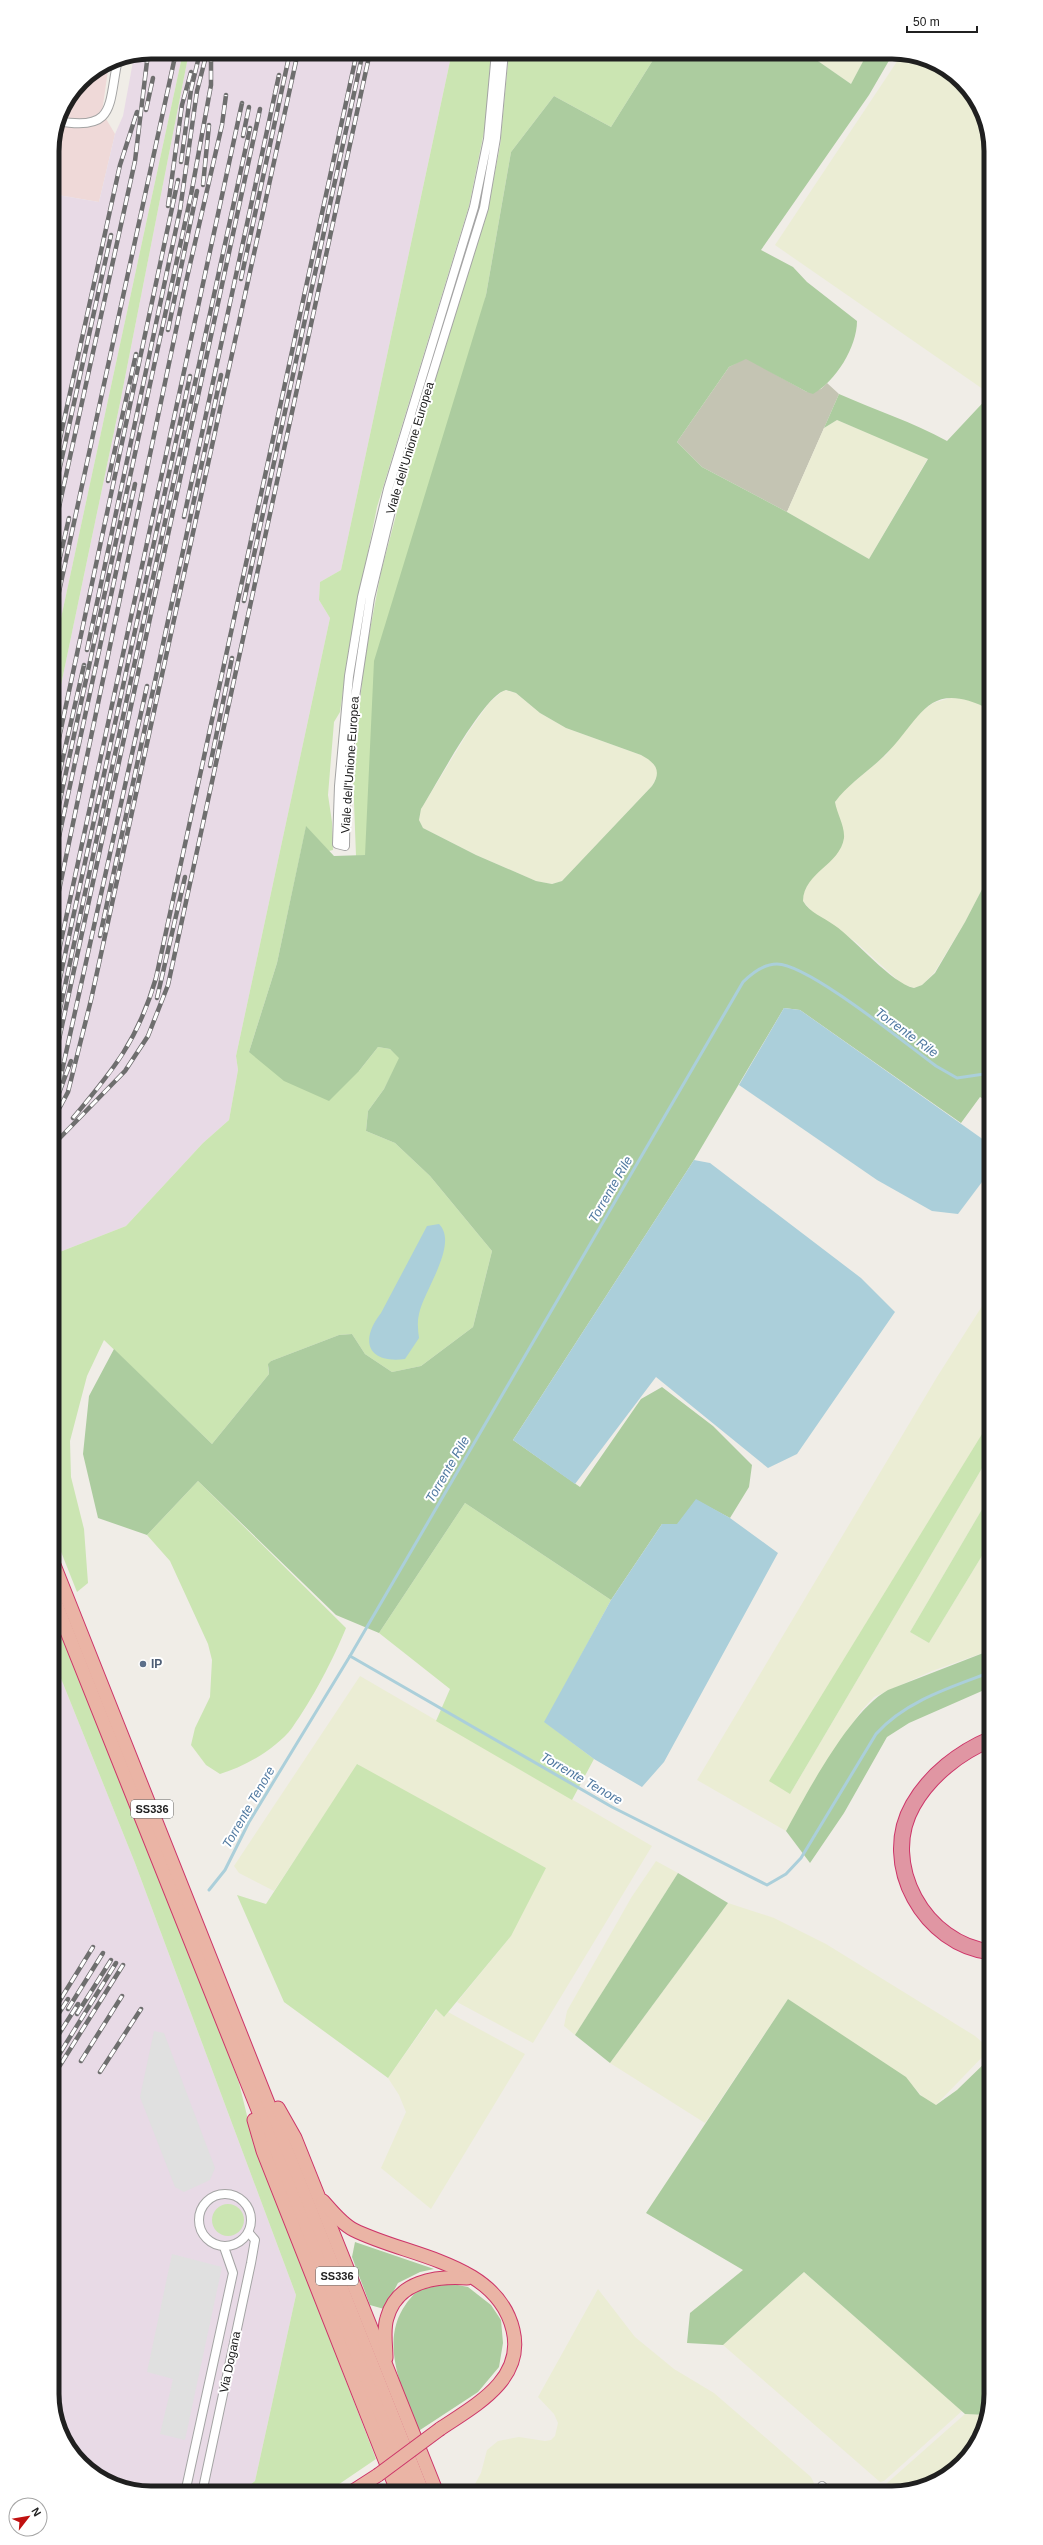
<svg xmlns="http://www.w3.org/2000/svg" width="1043" height="2545" viewBox="0 0 1043 2545" font-family="Arial,sans-serif">
<style>
.commercial{fill:#efd9d8}
.industrial{fill:#e8dae6}
.construction{fill:#c4c4b3}
.farmland{fill:#ebedd4}
.grass{fill:#cbe5b2}
.forest{fill:#accc9f;fill-rule:evenodd}
.parking{fill:#e0e0e0}
.water{fill:#abcfda}
.lines{fill:none;stroke-linecap:round;stroke-linejoin:round}
.stream{stroke:#abcfda;stroke-width:3}
.minor-casing{stroke:#a4a4a4;stroke-width:10}
.trunk-casing{stroke:#cd3569;stroke-width:15}
.motorway-casing{stroke:#cd3569;stroke-width:17}
.minor{stroke:#fff;stroke-width:8}
.trunk{stroke:#eab4a5;stroke-width:13}
.motorway{stroke:#e096a3;stroke-width:15}
.rail-casing{stroke:#6e6e6e;stroke-width:4.5}
.rail{stroke:#fff;stroke-width:3;stroke-dasharray:9;stroke-linecap:butt}
.trunk-bridge-casing{stroke:#cd3569;stroke-width:15;stroke-linecap:butt}
.trunk-bridge{stroke:#eab4a5;stroke-width:13}
.service-dot{fill:#5c6f8a;stroke:#fff;stroke-width:1.5}
.labels{text-anchor:middle;stroke-width:4;stroke-linejoin:round;paint-order:stroke}
.shield{fill:#fff;stroke:#636363;stroke-width:1}
.shield-label{font-size:11px;font-weight:bold;fill:#202020}
.street-label{font-size:12px;fill:#202020;stroke:#fff}
.service-label{font-size:12px;font-weight:bold;fill:#4e5e75;stroke:#fff;text-anchor:start}
.water-label{font-size:13px;font-style:italic;fill:#5079a1;stroke:#fff}
.rim{fill:none;stroke:#202020;stroke-width:5}
</style>
<rect width="100%" height="100%" fill="#f0ede7"/>
<polygon class="commercial" points="109,63 102,112 115,134 99,202 52,194 52,145 60,113 81,81"/>
<g class="industrial">
<polygon points="152,52 183,52 52,660 52,194 99,202 115,134 123,116 134,56"/>
<polygon points="189,52 452,52 341,570 320,582 319,600 330,618 236,1056 238,1070 229,1120 203,1143 126,1226 52,1255 52,728 120,403"/>
<polygon points="52,1656 135,1863 296,2295 255,2481 240,2493 145,2493 91,2472 57,2425 52,2393"/>
</g>
<polygon class="construction" points="746,358 807,392 821,389 827,383 839,394 787,512 702,467 677,442 729,367"/>
<g class="farmland">
<polygon points="805,52 868,52 851,84"/>
<polygon points="902,54 952,73 986,120 991,152 990,394 775,245"/>
<polygon points="837,420 928,458 869,559 787,512 824,428"/>
<polygon points="504,690 516,693 540,713 566,728 641,755 651,760 657,769 658,775 652,786 562,881 552,884 536,881 476,855 423,828 419,820 421,809 467,734 489,703"/>
<polygon points="950,698 968,699 991,710 991,872 965,922 934,973 922,985 914,988 902,984 856,942 812,912 803,901 803,894 810,879 833,858 842,845 835,802 842,792 886,755 917,715 933,703"/>
<polygon points="991,1292 991,1441 982,1434 790,1794 991,1453 991,1494 910,1632 929,1643 991,1541 991,1650 932,1671 874,1697 861,1711 816,1778 786,1831 697,1780 937,1377"/>
<polygon points="360,1676 652,1846 533,2043 457,2002 511,1936 358,1764 274,1891 239,1873 234,1866"/>
<polygon points="656,1861 678,1873 575,2035 564,2026 567,2011 631,1898"/>
<polygon points="728,1903 774,1918 826,1944 975,2036 990,2049 936,2105 926,2101 913,2086 788,1999 705,2123 610,2063"/>
<polygon points="437,2009 444,2017 448,2012 525,2054 431,2209 381,2168 406,2112 399,2095 388,2078"/>
<polygon points="804,2272 962,2411 884,2481 880,2482 723,2345"/>
<polygon points="598,2289 635,2337 674,2369 714,2393 811,2477 814,2483 812,2493 461,2493 471,2489 475,2484 481,2473 487,2450 498,2441 519,2437 545,2441 551,2440 555,2436 558,2423 554,2414 538,2397"/>
<polygon points="965,2414 987,2415 986,2426 971,2454 923,2488 882,2493 886,2484"/>
</g>
<g class="grass">
<polygon points="183,52 189,52 120,403 52,728 52,660"/>
<polygon points="452,52 491,52 486,122 469,206 377,507 350,642 340,712 334,722 328,795 332,822 333,850 329,851 306,827 277,963 249,1052 359,1071 378,1047 390,1049 400,1058 384,1089 368,1111 366,1131 395,1143 430,1176 492,1251 473,1327 421,1366 392,1372 365,1354 352,1334 339,1335 271,1361 268,1367 269,1374 212,1444 104,1340 87,1376 70,1441 71,1477 84,1529 88,1583 77,1592 52,1529 52,1255 126,1226 203,1143 229,1120 238,1070 236,1056 330,618 319,600 320,582 341,570"/>
<polygon points="509,52 658,52 611,127 554,96 511,152 486,295 365,855 356,856 353,775 364,661 381,572 414,447 487,213 500,146"/>
<polygon points="982,1434 991,1441 991,1453 790,1794 769,1781"/>
<path d="M198 1481 346 1628C333 1660 312 1700 292 1728 276 1749 244 1767 220 1774L206 1765 191 1745 195 1728 210 1697 212 1660 208 1644 170 1561 147 1535Z"/>
<polygon points="991,1494 991,1541 929,1643 910,1632"/>
<polygon points="465,1503 611,1600 545,1722 594,1759 572,1800 436,1721 450,1689 379,1633"/>
<polygon points="52,1610 223,2039 239,2083 252,2136 376,2459 326,2493 240,2493 255,2481 296,2295 135,1863 52,1656"/>
<polygon points="357,1764 546,1868 511,1936 444,2017 436,2009 388,2078 284,2002 237,1895 266,1904"/>
<circle cx="228" cy="2220" r="16"/>
</g>
<g class="forest">
<path d="M658 52H805L851 84 868 52H894L869 95 761 250 793 267 807 282 857 321C857 347 836 381 813 394L807 392 746 359 729 367 677 442 702 467 787 512 869 559 928 459 837 420 824 428 839 394C875 410 913 422 947 441L991 394V710C926 677 923 718 884 756 868 772 848 784 835 802 837 814 845 826 844 838 840 865 804 872 803 901 810 913 823 917 834 925 856 940 891 983 914 988L922 985 935 973 965 922 991 872V1103L980 1097 961 1123 800 1010 784 1008 694 1160 513 1440 580 1487 641 1399 662 1387 713 1426 752 1465 749 1487 730 1518 696 1500 677 1525 662 1524 611 1600 465 1503 379 1633 336 1615 198 1481 147 1535 98 1518 83 1454 89 1396 114 1349 212 1444 269 1374 268 1364 271 1361 339 1335 352 1334 365 1354 392 1372 421 1366 473 1327 492 1251 430 1176 395 1143 366 1131 368 1111 384 1089 399 1058 390 1049 378 1047 359 1071 329 1101 284 1081 249 1052 277 963 306 826 334 856 365 855 374 661 486 295 511 152 554 96 611 127ZM506 690 516 693 540 713 566 728 641 755C656 763 662 771 652 786L562 881 552 884 536 881 476 855 423 828 419 820 421 809C435 787 484 694 506 690Z"/>
<path d="M991 1650V1687L909 1723 887 1737 844 1813 810 1863 786 1831C808 1791 850 1711 888 1690Z"/>
<polygon points="678,1873 728,1903 610,2063 575,2035"/>
<polygon points="788,1999 906,2077 920,2095 936,2105 957,2090 991,2057 991,2394 987,2415 965,2414 804,2272 723,2345 687,2343 690,2313 743,2270 646,2213"/>
<polygon points="355,2242 434,2269 420,2272 398,2283 384,2309 370,2305 352,2257"/>
<path d="M447 2283 468 2287 491 2305 501 2320 503 2343 499 2367 478 2392 417 2432C404 2391 378 2343 406 2304 411 2297 418 2289 426 2286 432 2283 441 2284 447 2283Z"/>
</g>
<g class="parking">
<polygon points="154,2031 164,2033 215,2168 210,2180 184,2192 175,2187 140,2097"/>
<polygon points="172,2254 222,2267 185,2440 160,2434 173,2379 147,2372"/>
</g>
<g class="water">
<polygon points="784,1008 800,1010 991,1145 991,1170 958,1214 932,1211 877,1180 739,1085"/>
<polygon points="694,1160 710,1163 861,1278 895,1312 797,1454 768,1468 656,1377 575,1484 513,1440"/>
<path d="M439 1224C459 1244 424 1290 419 1314 417 1322 418 1330 419 1338L405 1359C368 1364 359 1341 381 1313L427 1226Z"/>
<polygon points="696,1499 730,1518 778,1553 664,1762 642,1787 594,1759 544,1722 611,1600 662,1524 677,1524"/>
</g>
<g class="lines">
<g class="stream">
<path d="M350 1656 612 1807 767 1885 786 1874 801 1858 876 1734C905 1701 951 1687 991 1672"/>
<path d="M209 1890 225 1870 249 1822 350 1656 743 982C752 973 763 964 777 964 808 964 906 1044 936 1066L957 1078 991 1073"/>
</g>
<defs>
<g id="minor">
<polyline points="496,52 488,139 474,207 388,489 362,597 349,676 339,786 337,844 345,846 346,783 354,704 370,598 395,494 484,208 496,138 504,52"/>
<path d="M58 121C117 132 108 104 118 59"/>
<circle cx="225" cy="2220" r="26"/>
<polyline points="822,2486 830,2493"/>
<polyline points="185,2493 233,2273 224,2247"/>
<polyline points="202,2493 251,2263 255,2240 249,2233"/>
</g>
<g id="trunk">
<polyline points="52,1560 423,2493"/>
<polyline points="52,1594 411,2493"/>
<polyline points="278,2108 295,2138 437,2493"/>
<polyline points="254,2120 263,2151 398,2493"/>
<path d="M323 2201C332 2211 342 2224 354 2230 408 2257 497 2262 513 2330 525 2380 474 2406 440 2429"/>
<path d="M386 2358C386 2345 383 2330 387 2318 397 2281 436 2276 467 2278"/>
<polyline points="350,2493 378,2475"/>
</g>
<path id="motorway" d="M991 1952C925 1945 879 1864 913 1805 930 1775 960 1752 991 1739"/>
</defs>
<use href="#minor" class="minor-casing"/>
<use href="#trunk" class="trunk-casing"/>
<use href="#motorway" class="motorway-casing"/>
<use href="#minor" class="minor"/>
<use href="#trunk" class="trunk"/>
<use href="#motorway" class="motorway"/>
<defs>
<g id="rail">
<polyline points="146,110 153,78"/>
<polyline points="243,136 249,107"/>
<polyline points="181,162 191,90 200,52"/>
<polyline points="203,185 209,125"/>
<polyline points="168,206 182,105 191,72"/>
<polyline points="241,279 290,52"/>
<polyline points="168,330 197,191"/>
<polyline points="52,475 120,165 137,112"/>
<polyline points="108,481 136,354"/>
<polyline points="52,503 111,235"/>
<polyline points="184,517 279,75"/>
<polyline points="52,539 135,161 148,53"/>
<polyline points="52,592 69,518"/>
<polyline points="244,601 363,52"/>
<polyline points="52,624 176,52"/>
<polyline points="87,650 180,210 197,91 207,52"/>
<polyline points="210,766 232,658"/>
<polyline points="52,771 178,180"/>
<polyline points="52,806 84,665"/>
<polyline points="52,837 191,195 211,85 211,52"/>
<polyline points="52,869 135,484"/>
<polyline points="52,924 186,282 222,125 226,95"/>
<polyline points="100,936 221,375"/>
<polyline points="52,983 242,103"/>
<polyline points="157,998 185,877"/>
<polyline points="52,1015 190,376"/>
<polyline points="52,1046 250,128"/>
<polyline points="52,1072 260,109"/>
<polyline points="60,1080 147,686"/>
<polyline points="53,1109 71,1061"/>
<path d="M73 1118C114 1069 138 1040 156 978L357 52"/>
<polyline points="52,1122 68,1092 91,1000 298,52"/>
<polyline points="53,1145 125,1071 148,1036 168,985 370,52"/>
<polyline points="68,2009 103,1953"/>
<polyline points="52,2013 93,1947"/>
<polyline points="77,2014 111,1960"/>
<polyline points="52,2024 68,1999"/>
<polyline points="52,2045 78,2004"/>
<polyline points="81,2061 122,1996"/>
<polyline points="52,2066 116,1963"/>
<polyline points="100,2072 141,2009"/>
<polyline points="52,2078 123,1965"/>
</g>
</defs>
<use href="#rail" class="rail-casing"/>
<use href="#rail" class="rail"/>
<defs>
<polyline id="trunk-bridge" points="378,2475 440,2429"/>
</defs>
<use href="#trunk-bridge" class="trunk-bridge-casing"/>
<use href="#trunk-bridge" class="trunk-bridge"/>
</g>
<circle class="service-dot" cx="143" cy="1664" r="4"/>
<g class="labels">
<g class="shield">
<rect x="131" y="1800" width="42" height="18" rx="3"/>
<rect x="316" y="2267" width="42" height="18" rx="3"/>
</g>
<g class="shield-label">
<text x="152" y="1813">SS336</text>
<text x="337" y="2280">SS336</text>
</g>
<g class="street-label">
<text transform="translate(410 448) rotate(-73)" y="4">Viale dell'Unione Europea</text>
<text transform="translate(350 765) rotate(-86)" y="4">Viale dell'Unione Europea</text>
<text transform="translate(230 2362) rotate(-78)" y="4">Via Dogana</text>
</g>
<g class="service-label">
<text x="151" y="1668">IP</text>
</g>
<g class="water-label">
<text transform="translate(907 1032) rotate(36)" y="5">Torrente Rile</text>
<text transform="translate(610 1189) rotate(-60)" y="5">Torrente Rile</text>
<text transform="translate(447 1469) rotate(-60)" y="5">Torrente Rile</text>
<text transform="translate(582 1778) rotate(30)" y="5">Torrente Tenore</text>
<text transform="translate(248 1807) rotate(-60)" y="5">Torrente Tenore</text>
</g>
</g>
<path d="M0 0H1043V2545H0ZM151 59H892A92 92 0 0 1 984 151V2394A92 92 0 0 1 892 2486H151A92 92 0 0 1 59 2394V151A92 92 0 0 1 151 59Z" fill="#fff" fill-rule="evenodd"/>
<path class="rim" d="M151 59H892A92 92 0 0 1 984 151V2394A92 92 0 0 1 892 2486H151A92 92 0 0 1 59 2394V151A92 92 0 0 1 151 59Z"/>
<g transform="translate(28 2517) rotate(59)"><circle r="19" fill="#ffffff" stroke="#a6a6a6"/>
<path d="M0-3L7 15L0 10L-7 15Z" fill="#c01110"/>
<text y="-6" font-size="11" font-weight="bold" text-anchor="middle" fill="#202020">N</text>
</g>
<path d="M907 26v6h70v-6" fill="none" stroke="#202020" stroke-width="2"/>
<text x="913" y="26" font-size="12" fill="#202020" stroke="#ffffff" stroke-width="3" paint-order="stroke">50 m</text>
</svg>
